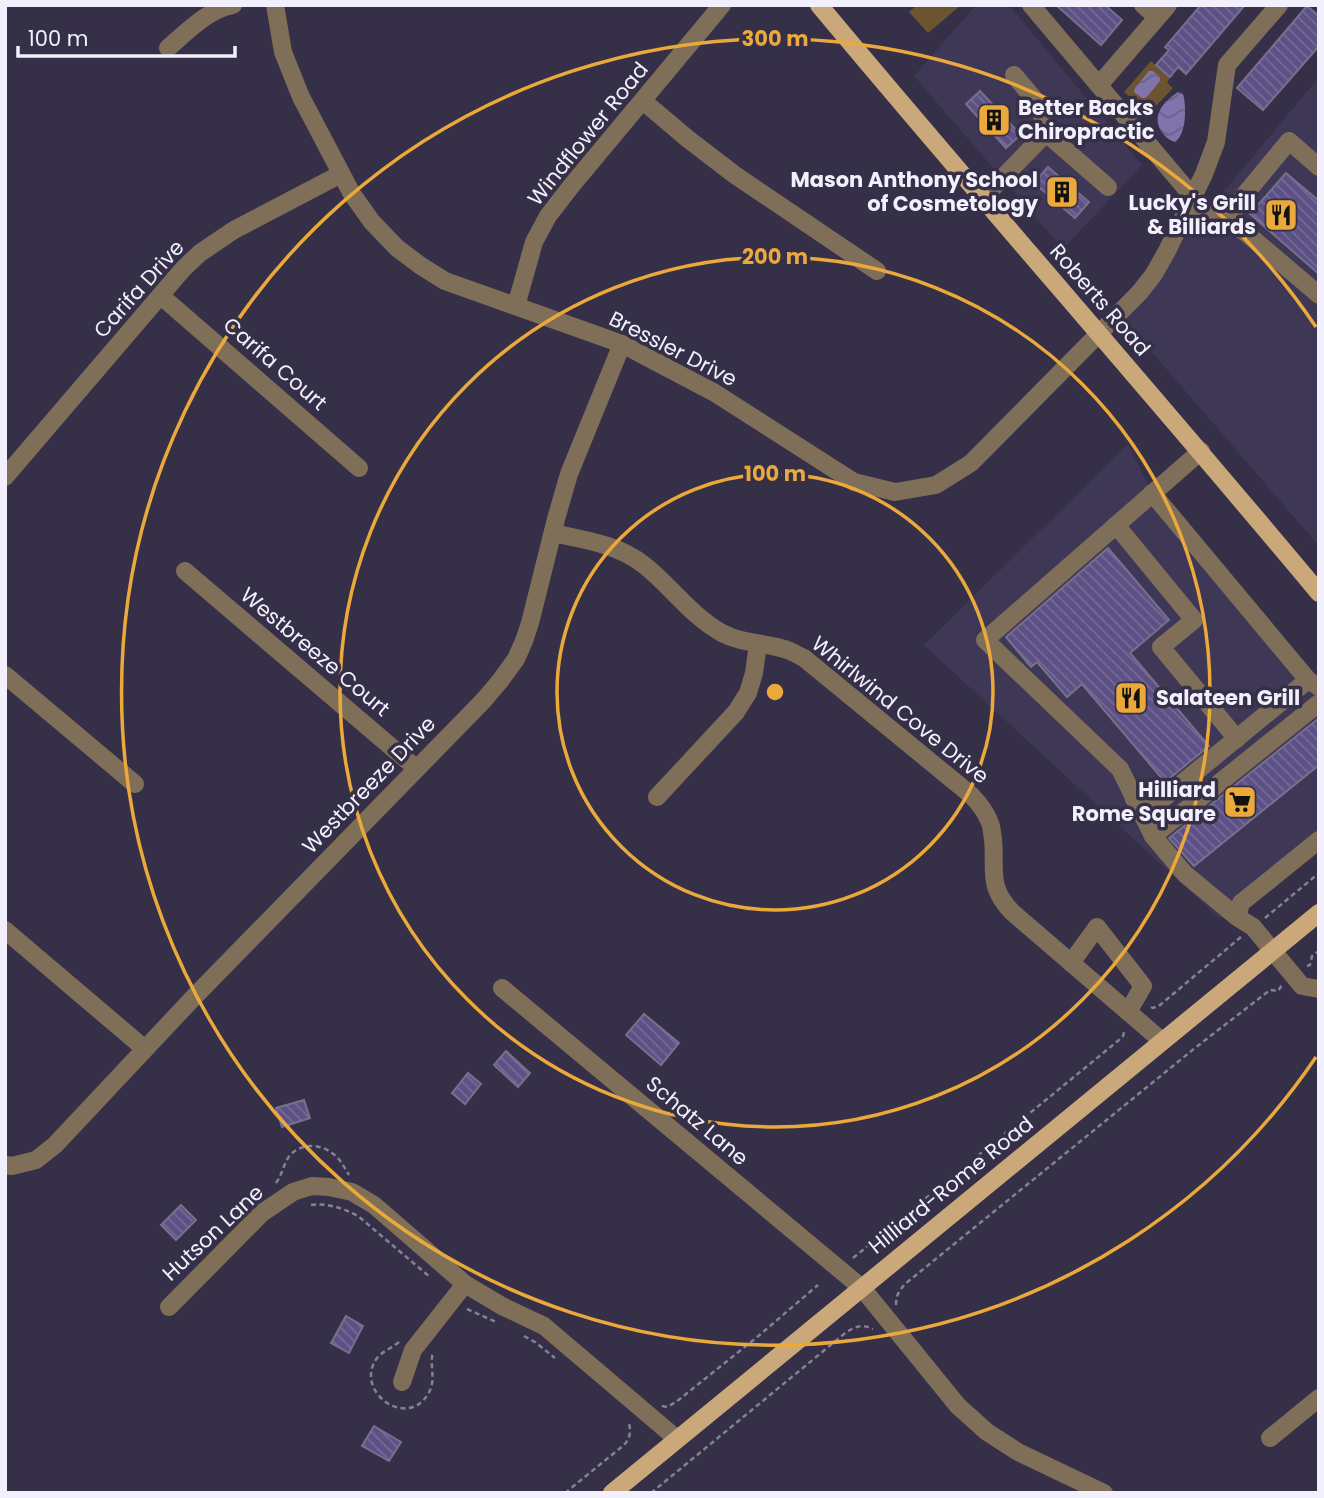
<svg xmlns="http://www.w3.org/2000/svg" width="1324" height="1498" viewBox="0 0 1324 1498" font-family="Poppins,sans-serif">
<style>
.built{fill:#3f3756}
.park{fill:#6d5431}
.water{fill:url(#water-waves)}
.building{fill:url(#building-back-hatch);stroke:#76708c;stroke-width:2}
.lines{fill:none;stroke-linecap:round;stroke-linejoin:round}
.path{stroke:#848194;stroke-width:2.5;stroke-dasharray:5 3.5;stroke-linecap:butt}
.minor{stroke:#7f6f59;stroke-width:18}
.major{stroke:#caa87a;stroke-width:18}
.ring{fill:none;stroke:#eca93b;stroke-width:3.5}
.labels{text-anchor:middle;stroke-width:7;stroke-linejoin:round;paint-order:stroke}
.poi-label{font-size:21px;font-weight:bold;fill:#f2f0fd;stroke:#353048;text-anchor:end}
.street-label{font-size:21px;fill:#f2f0fd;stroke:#353048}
.centre{fill:#eca93b;stroke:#353048;stroke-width:3.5}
.ring-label{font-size:21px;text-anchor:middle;font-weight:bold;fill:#eca93b;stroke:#353048;stroke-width:7;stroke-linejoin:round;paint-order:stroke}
</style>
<defs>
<pattern id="water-waves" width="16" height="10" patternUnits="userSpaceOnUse" patternTransform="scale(1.75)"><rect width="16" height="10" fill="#8174ac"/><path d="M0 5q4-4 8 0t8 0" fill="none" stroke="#6b6286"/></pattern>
<pattern id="building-back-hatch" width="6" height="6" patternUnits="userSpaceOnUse" patternTransform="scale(1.75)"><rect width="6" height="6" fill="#5d5085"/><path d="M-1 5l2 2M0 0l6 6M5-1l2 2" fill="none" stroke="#756a97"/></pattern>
</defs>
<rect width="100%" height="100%" fill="#353048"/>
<g class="built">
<polygon points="976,5 1009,5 1142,165 1063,249 914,76"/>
<polygon points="1319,77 1319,546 1118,313 1188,207 1206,213"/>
<polygon points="1128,444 1152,493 1319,687 1319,840 1237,917 1219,918 924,645"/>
</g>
<g class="park">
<polygon points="917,5 959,5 960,6 928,33 909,12"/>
<polygon points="1151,61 1170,77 1167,83 1173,88 1154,108 1149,104 1144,110 1124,92"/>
</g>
<g class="water">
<polygon points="1149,71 1153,71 1160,77 1160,81 1146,98 1142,98 1134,92 1135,88"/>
<path d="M1178 92 1183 94 1184 98C1186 111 1186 134 1175 142 1169 140 1165 137 1161 131 1151 114 1165 101 1178 92Z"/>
</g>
<g class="building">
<polygon points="1056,5 1105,5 1122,20 1101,45"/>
<polygon points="1201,5 1245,5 1186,74 1178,67 1170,77 1156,65 1169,50 1165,47"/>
<polygon points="1307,6 1319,16 1319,46 1263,110 1237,88"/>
<polygon points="980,91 1019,133 1019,136 1006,148 966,104"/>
<polygon points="1048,167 1089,202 1075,218 1034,183"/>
<polygon points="1286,173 1319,201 1319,274 1250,214"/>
<polygon points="1108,548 1169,620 1130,653 1209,746 1165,782 1082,684 1067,697 1037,662 1031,667 1006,637"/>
<polygon points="1319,718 1319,765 1194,866 1169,838"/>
<polygon points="644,1014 679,1043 661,1065 626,1035"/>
<polygon points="506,1051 530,1073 518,1087 494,1065"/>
<polygon points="468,1073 481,1084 465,1104 452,1093"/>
<polygon points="304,1100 310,1118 282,1127 276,1108"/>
<polygon points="181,1205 196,1220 176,1240 161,1225"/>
<polygon points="346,1316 363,1326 349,1353 331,1343"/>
<polygon points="374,1426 401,1442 389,1461 362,1446"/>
</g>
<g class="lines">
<g class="path">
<polyline points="1265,918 1319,873"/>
<polyline points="1307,966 1310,965 1312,956 1319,951"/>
<polyline points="1151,1007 1153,1008 1160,1005 1241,937"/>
<path d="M276 1183C282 1175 283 1166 288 1158 298 1143 319 1143 332 1153 340 1158 344 1167 349 1175"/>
<path d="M311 1205C328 1203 343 1208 358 1216L430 1277"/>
<polyline points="853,1258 1119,1040 1123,1036 1125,1029"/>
<path d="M896 1305C896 1295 899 1291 905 1284L1195 1048 1270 990 1278 991 1282 985"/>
<polyline points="467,1309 496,1322"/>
<polyline points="524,1336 535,1342 555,1358"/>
<path d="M399 1342C392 1348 383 1351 377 1358 353 1391 407 1430 428 1394 437 1380 429 1366 433 1352"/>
<polyline points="662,1406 667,1407 676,1402 756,1338 818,1285"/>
<path d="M565 1493 624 1445C630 1438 631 1433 629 1423"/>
<path d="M651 1493 844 1334C854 1327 861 1323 873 1329"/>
</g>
<g class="minor">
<polyline points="275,5 283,52 301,97 352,194 372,222 397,248 421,266 445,281 622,344 715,393 854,482 895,492 936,485 971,463 1140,292 1154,274 1167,251 1204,174 1216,142 1227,65 1279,5"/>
<polyline points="1031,5 1193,197"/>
<polyline points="1143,5 1157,17"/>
<path d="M168 48C188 31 207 10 233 5"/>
<polyline points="1014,75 1040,106 1046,133 1108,187"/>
<polyline points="1099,85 1168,5"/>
<polyline points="643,101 688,139 735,175 877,271"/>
<polyline points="982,199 1046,133"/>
<polyline points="1188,207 1227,221 1245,232 1319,295"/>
<polyline points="1227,221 1246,193 1289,141 1319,167"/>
<polyline points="161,296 359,468"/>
<polyline points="516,306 534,242 548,216 572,185 722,5"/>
<polyline points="1201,451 985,640 1120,769 1153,836 1185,874 1237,917 1253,927 1302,986 1319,989"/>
<polyline points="5,477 183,269 200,253 234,230 341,174"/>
<polyline points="1152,493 1308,680 1319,687"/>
<polyline points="1116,525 1194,620 1161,647 1237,739"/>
<path d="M553 533C584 540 618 544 644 565 671 586 691 616 722 633 744 645 768 642 790 651 795 653 799 656 804 658L971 795C979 803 986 812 990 823 992 828 992 834 993 839 996 871 987 886 1012 912L1162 1041"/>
<polyline points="185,571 416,768"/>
<polyline points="5,675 135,784"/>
<polyline points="657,797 736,712 748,693 754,673 758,644"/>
<polyline points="1134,799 1159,802 1308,680"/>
<polyline points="1153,836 1319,703"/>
<polyline points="1237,917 1241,903 1319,840"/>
<polyline points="5,930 145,1049"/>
<polyline points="1071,963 1097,927 1143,986 1128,1012"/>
<polyline points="502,988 862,1288 958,1406 987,1432 1018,1452 1104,1493"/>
<polyline points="5,1165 12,1166 36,1160 55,1145 194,997 483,701 500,681 516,659 524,641 530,623 556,519 569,474 622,344"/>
<polyline points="169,1307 262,1213 293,1192 312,1186 329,1187 352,1192 374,1205 465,1284 502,1306 544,1326 677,1439"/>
<polyline points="402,1382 413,1350 465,1284"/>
<polyline points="1270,1438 1319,1398"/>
</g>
<g class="major">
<path d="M819 5C984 203 1154 395 1319 593"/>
<polyline points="612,1493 1319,913"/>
</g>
</g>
<g class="ring">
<circle cx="775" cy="692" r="218"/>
<circle cx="775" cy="692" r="435"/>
<path d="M1316 1057A653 653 0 1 1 1316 327"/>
</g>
<defs>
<symbol id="building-square" viewBox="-11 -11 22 22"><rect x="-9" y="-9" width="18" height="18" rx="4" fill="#eca93b" stroke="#353048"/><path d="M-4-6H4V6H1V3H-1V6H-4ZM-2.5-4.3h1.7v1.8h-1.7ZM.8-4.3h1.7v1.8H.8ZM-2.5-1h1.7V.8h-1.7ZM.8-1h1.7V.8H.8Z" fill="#111"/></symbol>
<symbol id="restaurant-square" viewBox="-11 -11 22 22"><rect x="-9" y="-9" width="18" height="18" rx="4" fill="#eca93b" stroke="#353048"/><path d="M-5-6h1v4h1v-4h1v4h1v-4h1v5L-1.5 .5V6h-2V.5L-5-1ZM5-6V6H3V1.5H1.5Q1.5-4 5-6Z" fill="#111"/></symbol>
<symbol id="supermarket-square" viewBox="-11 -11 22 22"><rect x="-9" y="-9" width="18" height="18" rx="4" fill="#eca93b" stroke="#353048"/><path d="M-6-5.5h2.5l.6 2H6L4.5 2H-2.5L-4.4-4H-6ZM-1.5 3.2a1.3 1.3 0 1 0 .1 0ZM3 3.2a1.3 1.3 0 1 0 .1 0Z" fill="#111"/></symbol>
</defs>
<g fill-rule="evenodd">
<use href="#building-square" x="975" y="101" width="38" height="38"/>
<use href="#building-square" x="1043" y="173" width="38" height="38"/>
<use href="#restaurant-square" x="1262" y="196" width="38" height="38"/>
<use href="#restaurant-square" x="1112" y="679" width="38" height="38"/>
<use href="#supermarket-square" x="1221" y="783" width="38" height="38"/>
</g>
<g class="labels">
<g class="poi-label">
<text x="1018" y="115" text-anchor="start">Better Backs<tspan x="1018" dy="24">Chiropractic</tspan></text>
<text x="1038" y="187">Mason Anthony School<tspan x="1038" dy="24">of Cosmetology</tspan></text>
<text x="1256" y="210">Lucky's Grill<tspan x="1256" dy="24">&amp; Billiards</tspan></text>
<text x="1156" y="705" text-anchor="start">Salateen Grill</text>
<text x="1216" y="797">Hilliard<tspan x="1216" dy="24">Rome Square</tspan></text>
</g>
<g class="street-label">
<text transform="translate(588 134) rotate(-51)" y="7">Windflower Road</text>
<text transform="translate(139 289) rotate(-48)" y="7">Carifa Drive</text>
<text transform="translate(1100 300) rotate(49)" y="7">Roberts Road</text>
<text transform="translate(673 349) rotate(27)" y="7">Bressler Drive</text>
<text transform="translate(275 364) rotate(41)" y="7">Carifa Court</text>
<text transform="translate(315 652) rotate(40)" y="7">Westbreeze Court</text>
<text transform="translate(900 710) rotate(39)" y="7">Whirlwind Cove Drive</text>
<text transform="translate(369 785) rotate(-46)" y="7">Westbreeze Drive</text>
<text transform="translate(697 1121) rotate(40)" y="7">Schatz Lane</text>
<text transform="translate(951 1185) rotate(-39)" y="7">Hilliard-Rome Road</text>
<text transform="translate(213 1233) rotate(-43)" y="7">Hutson Lane</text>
</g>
</g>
<circle cx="775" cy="692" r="10" class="centre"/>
<g class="ring-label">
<text x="775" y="46">300 m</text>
<text x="775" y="264">200 m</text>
<text x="775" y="481">100 m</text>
</g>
<rect width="1324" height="1498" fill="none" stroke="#f2f0fd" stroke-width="14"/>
<path d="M18 46v10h217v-10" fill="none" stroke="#f2f0fd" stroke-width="3.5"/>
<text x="28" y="46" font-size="21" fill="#f2f0fd" stroke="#353048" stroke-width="5" paint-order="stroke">100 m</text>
</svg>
